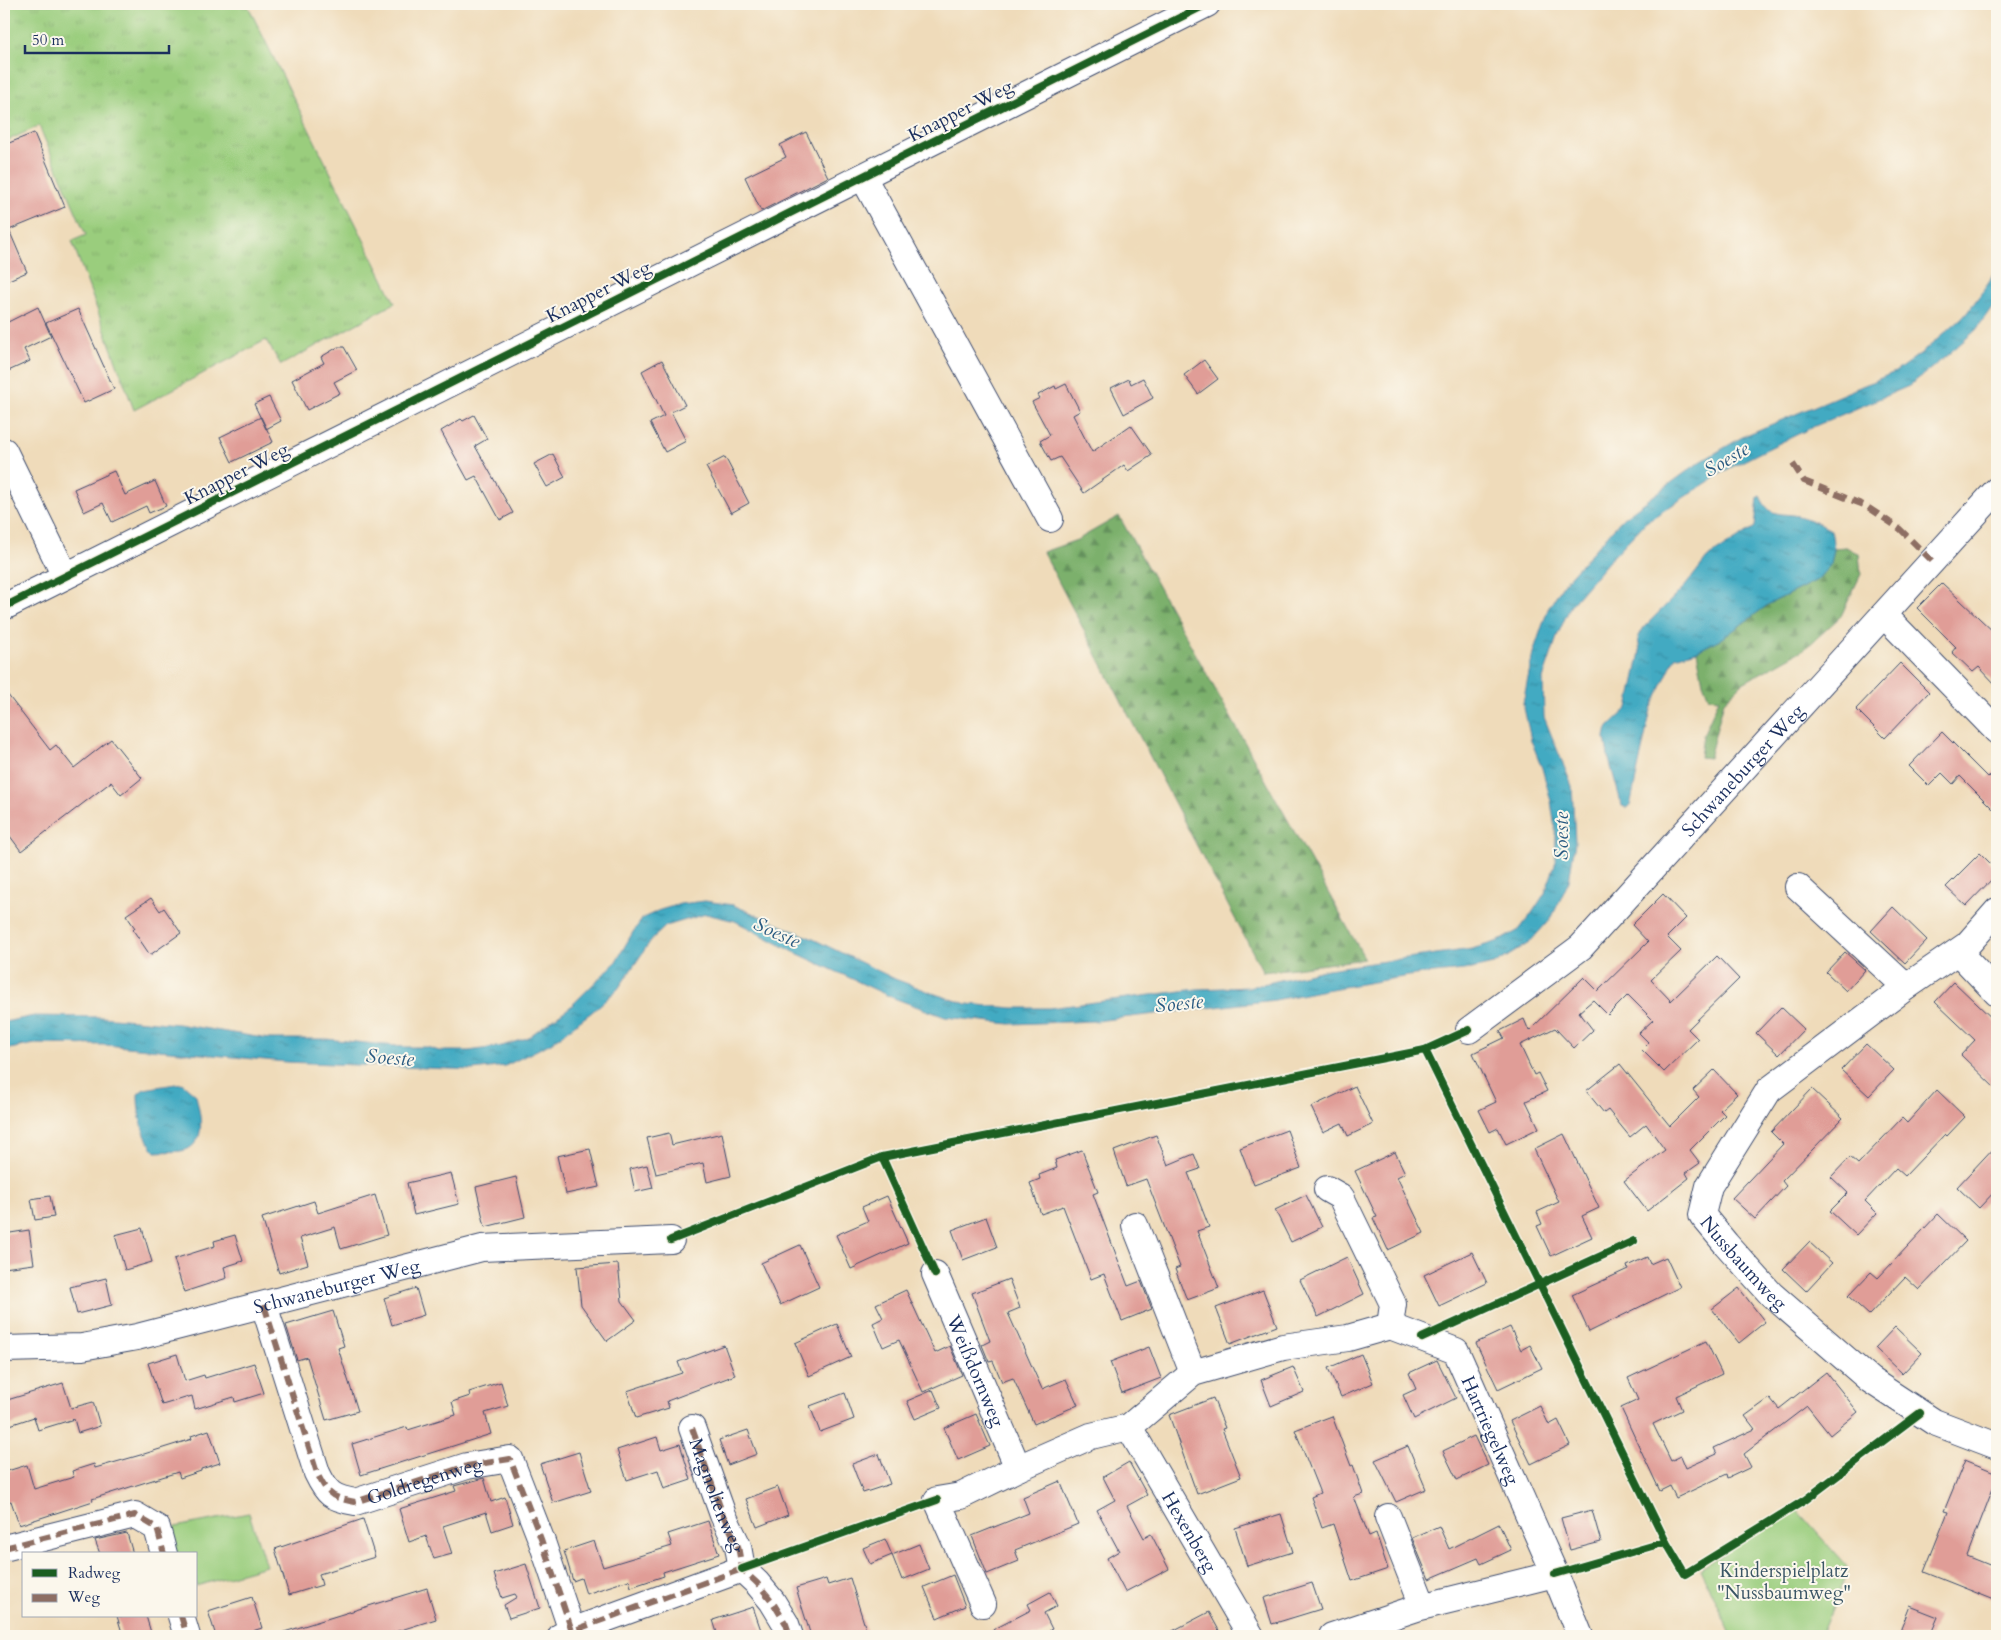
<svg xmlns="http://www.w3.org/2000/svg" width="2001" height="1640" viewBox="0 0 2001 1640" font-family="Cardo,serif">
<style>
.grass{fill:url(#grass-tufts);stroke:#5a7e6e}
.forest{fill:url(#forest-firs);stroke:#4b7065}
.park{fill:#9acd7d;stroke:#5a7e6e}
.water{fill:url(#water-ripples);stroke:#2e6c90}
.building{fill:#e09d97}
.lines{fill:none;stroke-linecap:round;stroke-linejoin:round}
.minor-casing{stroke:#3b496c;stroke-width:28}
.minor{stroke:#fff;stroke-width:26}
.quiet{stroke:#8d6e63;stroke-width:6;stroke-dasharray:12 6;stroke-linecap:butt}
.cycleway-casing{stroke:#fbf7ec;stroke-width:11}
.cycleway{stroke:#1b5e20;stroke-width:8}
.labels{text-anchor:middle;stroke-width:4;stroke-linejoin:round;paint-order:stroke}
.street-label{font-size:19px;fill:#1b2f5e;stroke:#fbf7ec}
.park-label{font-size:19px;fill:#3b5666;stroke:#fbf7ec}
.water-label{font-size:20px;font-style:italic;fill:#295a81;stroke:#fbf7ec}
</style>
<defs>
<pattern id="grass-tufts" width="24" height="20" patternUnits="userSpaceOnUse" patternTransform="scale(1.25)"><rect width="24" height="20" fill="#9acd7d"/><path d="M3 7l-1-3M5 7V3M7 7l1-3M15 17l-1-3M17 17v-4M19 17l1-3" fill="none" stroke="#84b06e"/></pattern>
<pattern id="forest-firs" width="22" height="20" patternUnits="userSpaceOnUse" patternTransform="scale(1.25)"><rect width="22" height="20" fill="#7bb06c"/><path d="M5 1l3.5 6h-7zM16 11l3.5 6h-7z" fill="#64905c"/></pattern>
<pattern id="water-ripples" width="26" height="14" patternUnits="userSpaceOnUse" patternTransform="scale(1.25)"><rect width="26" height="14" fill="#42aac2"/><path d="M2 4q2-2 4 0t4 0M15 11q2-2 4 0t4 0" fill="none" stroke="#368ba1"/></pattern>
</defs>
<rect width="100%" height="100%" fill="#fbf7ec"/>
<filter id="ink" filterUnits="userSpaceOnUse"><feTurbulence type="fractalNoise" baseFrequency=".02" numOctaves="2"/><feDisplacementMap in="SourceGraphic" scale="10" xChannelSelector="R" yChannelSelector="G"/><feConvolveMatrix kernelMatrix="1 2 1 2 8 2 1 2 1" color-interpolation-filters="sRGB"/></filter>
<filter id="wash" filterUnits="userSpaceOnUse"><feTurbulence type="fractalNoise" baseFrequency=".0096" numOctaves="4" result="noise"/><feDisplacementMap in="SourceGraphic" scale="20" xChannelSelector="R" yChannelSelector="G"/><feGaussianBlur stdDeviation="1.12" result="paint"/><feColorMatrix in="noise" values="0 0 0 0 0 0 0 0 0 0 0 0 0 0 0 0 0 1.4 0 .05"/><feComposite in="paint" operator="in"/></filter>
<g filter="url(#wash)">
<rect width="100%" height="100%" fill="#efdbba"/>
<polygon class="grass" points="4,4 247,4 395,303 281,365 266,340 134,410 72,241 86,235 39,126 4,142"/>
<g class="forest">
<polygon points="1119,516 1365,959 1263,972 1043,552 1077,540"/>
<polygon points="1846,547 1859,554 1861,574 1841,616 1806,648 1743,683 1724,701 1709,758 1700,757 1703,735 1719,699 1709,698 1703,683 1697,651 1723,638 1769,604 1817,580 1831,564 1834,548"/>
</g>
<g class="park">
<polygon points="1794,1507 1849,1569 1821,1636 1732,1636 1700,1569"/>
<polygon points="249,1513 266,1566 196,1586 196,1554 170,1554 168,1532 175,1527"/>
</g>
<g class="water">
<polygon points="1997,265 1997,300 1976,330 1944,358 1909,386 1815,426 1761,452 1728,469 1646,522 1607,563 1571,605 1558,634 1543,679 1544,717 1572,786 1575,842 1569,881 1552,917 1529,943 1497,963 1472,969 1415,975 1325,990 1275,1000 1096,1021 1010,1024 945,1017 891,997 794,952 735,921 706,914 666,926 652,939 618,989 592,1012 551,1043 505,1066 473,1070 286,1062 106,1045 35,1044 4,1050 4,1022 34,1016 102,1017 178,1024 269,1039 326,1039 406,1047 427,1047 439,1051 469,1051 502,1046 527,1038 570,1007 615,963 633,932 643,918 660,910 680,904 705,901 733,905 811,938 895,979 938,995 967,1004 1013,1008 1049,1008 1197,989 1250,987 1328,969 1472,949 1499,941 1519,930 1532,913 1545,893 1555,865 1556,836 1551,801 1542,768 1531,740 1523,703 1533,653 1548,609 1564,583 1623,518 1697,464 1744,436 1895,372 1924,351 1966,314 1988,284"/>
<path d="M1760 496C1770 518 1778 512 1798 516 1810 519 1820 524 1831 530L1834 548 1831 564 1817 580 1769 604 1723 638 1697 651 1675 657 1651 709 1630 806 1627 808 1622 806 1608 756 1605 737 1607 728 1628 708 1640 652 1638 638 1644 627 1686 585 1707 558 1755 527 1758 497Z"/>
<path d="M182 1083 196 1095C199 1112 208 1138 188 1149 180 1153 165 1151 156 1152 142 1137 138 1115 138 1094L144 1089Z"/>
</g>
<g id="blocks">
<g class="building">
<polygon points="806,132 828,177 761,211 745,177 786,157 780,145"/>
<polygon points="34,133 65,207 9,230 27,272 4,282 4,145"/>
<polygon points="38,307 51,336 24,349 30,361 4,373 4,324"/>
<polygon points="78,309 114,389 84,403 46,323"/>
<polygon points="338,347 344,347 357,370 334,382 340,393 307,410 292,380 324,363 321,357"/>
<polygon points="662,360 685,405 671,412 686,441 665,452 650,423 664,416 642,371"/>
<polygon points="1204,360 1218,379 1198,394 1184,375"/>
<polygon points="1143,378 1153,398 1124,414 1111,388 1129,379 1131,384"/>
<polygon points="1066,384 1080,411 1073,415 1092,452 1131,425 1152,455 1128,471 1124,465 1084,493 1060,457 1051,461 1040,441 1050,435 1032,402 1040,398 1038,395 1055,386 1056,389"/>
<polygon points="269,397 281,421 266,429 254,404"/>
<polygon points="474,415 487,439 475,446 513,513 500,520 476,476 468,480 441,431 461,419 463,421"/>
<polygon points="261,417 273,442 232,462 220,437"/>
<polygon points="553,454 565,477 547,487 534,464"/>
<polygon points="725,457 749,503 731,513 706,467"/>
<polygon points="114,471 125,495 155,481 166,506 149,513 146,506 112,522 103,503 84,512 74,489"/>
<polygon points="1942,583 1997,635 1997,686 1979,667 1973,672 1952,652 1956,647 1917,608"/>
<polygon points="1900,663 1929,692 1885,738 1856,709"/>
<polygon points="4,690 50,750 56,745 74,768 111,739 142,778 121,795 111,782 21,851 4,828"/>
<polygon points="1942,732 1988,778 1997,769 1997,813 1960,776 1953,784 1942,773 1929,786 1909,766"/>
<polygon points="1980,853 1997,870 1997,874 1966,906 1946,887"/>
<polygon points="1663,894 1686,918 1667,937 1681,951 1651,980 1671,1001 1717,956 1739,979 1688,1029 1698,1039 1664,1072 1642,1050 1649,1043 1639,1033 1653,1020 1628,995 1608,1015 1593,1000 1579,1012 1593,1030 1574,1048 1555,1028 1520,1045 1534,1075 1538,1073 1547,1091 1526,1101 1539,1128 1506,1144 1498,1128 1490,1132 1479,1110 1496,1102 1473,1053 1504,1038 1500,1031 1524,1019 1529,1031 1584,977 1598,991 1648,942 1632,925"/>
<polygon points="151,898 160,911 164,908 181,933 150,955 133,930 135,928 126,915"/>
<polygon points="1893,907 1927,940 1905,963 1871,931"/>
<polygon points="1845,952 1865,970 1846,991 1826,972"/>
<polygon points="1954,982 1997,1023 1997,1090 1961,1055 1975,1040 1935,1002"/>
<polygon points="1781,1007 1804,1029 1779,1055 1756,1033"/>
<polygon points="1866,1044 1894,1070 1869,1096 1841,1070"/>
<polygon points="1620,1064 1670,1126 1699,1097 1693,1090 1714,1070 1737,1094 1720,1110 1725,1115 1690,1150 1700,1163 1686,1173 1689,1178 1647,1211 1624,1181 1665,1150 1646,1124 1630,1137 1608,1110 1604,1113 1586,1091"/>
<polygon points="1355,1086 1373,1124 1348,1136 1342,1123 1323,1132 1311,1107"/>
<polygon points="1812,1089 1843,1118 1782,1181 1786,1186 1755,1219 1732,1198 1783,1144 1771,1132"/>
<polygon points="1937,1090 1965,1117 1947,1136 1945,1134 1905,1176 1896,1168 1865,1201 1877,1213 1856,1235 1830,1211 1848,1193 1831,1177 1850,1157 1858,1164 1902,1118 1907,1123"/>
<polygon points="1287,1130 1301,1168 1254,1185 1240,1148"/>
<polygon points="669,1133 672,1145 722,1133 731,1176 707,1182 703,1163 656,1174 647,1138"/>
<polygon points="1564,1134 1599,1208 1582,1216 1592,1237 1551,1256 1537,1226 1542,1224 1537,1212 1559,1202 1534,1149"/>
<polygon points="1156,1135 1168,1165 1194,1154 1200,1169 1188,1173 1209,1227 1197,1231 1219,1288 1187,1300 1175,1269 1180,1267 1146,1179 1126,1186 1114,1151"/>
<polygon points="1997,1144 1997,1189 1979,1208 1957,1187"/>
<polygon points="590,1149 599,1187 566,1194 557,1156"/>
<polygon points="1082,1150 1098,1192 1093,1194 1128,1286 1141,1281 1152,1309 1122,1321 1104,1274 1091,1279 1063,1206 1041,1214 1030,1183 1040,1179 1039,1175 1057,1168 1055,1160"/>
<polygon points="1395,1152 1405,1173 1397,1177 1424,1233 1388,1250 1373,1218 1377,1217 1355,1171"/>
<polygon points="647,1165 653,1188 635,1192 630,1169"/>
<polygon points="451,1173 459,1204 414,1215 407,1183"/>
<polygon points="516,1177 525,1217 485,1227 476,1187"/>
<polygon points="375,1195 387,1235 341,1249 335,1227 300,1238 308,1264 279,1273 262,1218 314,1201 318,1213"/>
<polygon points="1306,1195 1322,1227 1291,1242 1275,1210"/>
<polygon points="50,1196 54,1217 35,1220 31,1199"/>
<polygon points="887,1196 908,1243 851,1269 836,1235 868,1221 862,1207"/>
<polygon points="1938,1214 1966,1241 1919,1290 1905,1277 1869,1315 1848,1296 1871,1272 1878,1278"/>
<polygon points="986,1217 997,1247 963,1260 952,1230"/>
<polygon points="142,1228 152,1262 125,1270 115,1235"/>
<polygon points="29,1230 34,1264 4,1268 4,1234"/>
<polygon points="235,1235 243,1261 224,1267 227,1278 184,1292 174,1259 215,1246 214,1241"/>
<polygon points="1809,1242 1832,1263 1806,1291 1783,1269"/>
<polygon points="800,1245 819,1287 780,1305 761,1263"/>
<polygon points="1472,1252 1487,1283 1439,1306 1424,1275"/>
<polygon points="1347,1257 1364,1294 1318,1317 1300,1280"/>
<polygon points="1647,1257 1650,1264 1666,1257 1680,1287 1589,1332 1572,1295 1628,1269 1627,1266"/>
<polygon points="618,1264 622,1301 636,1320 607,1341 581,1305 577,1267"/>
<polygon points="106,1278 112,1305 77,1314 70,1287"/>
<polygon points="1009,1279 1020,1308 1008,1313 1042,1389 1066,1379 1078,1405 1034,1424 1013,1378 1002,1382 993,1361 989,1362 982,1345 990,1341 972,1293"/>
<polygon points="416,1288 424,1315 392,1325 384,1298"/>
<polygon points="1739,1288 1765,1322 1739,1343 1712,1309"/>
<polygon points="906,1290 935,1353 950,1346 962,1375 923,1392 899,1340 883,1347 873,1323 883,1318 876,1304"/>
<polygon points="1263,1290 1277,1326 1230,1344 1216,1308"/>
<polygon points="333,1311 344,1346 338,1348 358,1411 326,1420 307,1357 297,1360 286,1325"/>
<polygon points="837,1324 851,1357 809,1376 795,1343"/>
<polygon points="1510,1327 1521,1350 1530,1345 1542,1368 1498,1389 1476,1343"/>
<polygon points="1895,1327 1922,1353 1902,1374 1875,1348"/>
<polygon points="1706,1341 1722,1374 1676,1396 1682,1410 1653,1424 1671,1461 1681,1456 1686,1468 1717,1454 1714,1448 1755,1429 1745,1416 1770,1398 1779,1409 1826,1372 1858,1412 1830,1435 1807,1406 1744,1454 1751,1467 1728,1478 1727,1474 1676,1498 1670,1486 1660,1491 1621,1408 1638,1400 1628,1378"/>
<polygon points="724,1345 735,1375 667,1401 669,1408 636,1418 627,1391 682,1373 678,1362"/>
<polygon points="1149,1347 1161,1378 1122,1393 1110,1362"/>
<polygon points="177,1354 185,1381 204,1375 205,1378 254,1363 264,1393 235,1402 234,1397 195,1409 192,1396 162,1405 148,1363"/>
<polygon points="1361,1354 1373,1383 1341,1397 1328,1368"/>
<polygon points="1437,1360 1456,1398 1414,1419 1403,1395 1416,1389 1409,1373"/>
<polygon points="1293,1367 1304,1392 1271,1406 1261,1380"/>
<polygon points="501,1382 508,1406 485,1413 491,1434 361,1475 352,1444 407,1427 408,1430 456,1415 452,1402 470,1396 469,1392"/>
<polygon points="63,1383 71,1408 93,1402 100,1426 78,1433 74,1419 38,1430 34,1417 4,1427 4,1401"/>
<polygon points="933,1390 941,1408 915,1419 907,1401"/>
<polygon points="845,1393 854,1419 820,1432 810,1406"/>
<polygon points="1213,1398 1225,1428 1222,1429 1241,1477 1197,1494 1169,1415"/>
<polygon points="1540,1406 1549,1425 1558,1420 1570,1445 1531,1464 1510,1421"/>
<polygon points="976,1414 990,1446 958,1460 944,1428"/>
<polygon points="1332,1416 1351,1466 1353,1465 1363,1494 1354,1497 1369,1536 1376,1533 1388,1569 1352,1581 1333,1524 1322,1528 1311,1497 1320,1493 1295,1430"/>
<polygon points="209,1430 220,1463 201,1469 201,1471 180,1478 178,1472 92,1499 93,1501 19,1525 11,1501 4,1503 4,1472 27,1465 34,1489 74,1477 72,1471 94,1464 95,1468 144,1454 192,1439 191,1436"/>
<polygon points="748,1430 757,1454 728,1465 719,1440"/>
<polygon points="1474,1436 1488,1465 1457,1480 1443,1451"/>
<polygon points="657,1437 661,1450 680,1444 691,1480 664,1489 658,1470 627,1480 617,1450"/>
<polygon points="1408,1446 1426,1489 1396,1502 1375,1460"/>
<polygon points="579,1452 591,1491 553,1503 540,1464"/>
<polygon points="879,1454 890,1484 863,1493 852,1464"/>
<polygon points="1965,1460 1997,1473 1997,1478 1967,1556 1997,1568 1997,1601 1924,1572 1948,1512 1944,1511"/>
<polygon points="1129,1462 1147,1495 1127,1506 1144,1538 1151,1534 1169,1569 1125,1592 1107,1558 1119,1551 1097,1510 1115,1500 1103,1477"/>
<polygon points="484,1478 491,1502 505,1497 513,1524 492,1531 486,1512 443,1526 452,1554 434,1559 426,1536 409,1542 399,1509 456,1491 454,1486"/>
<polygon points="1060,1481 1078,1524 1015,1550 1019,1561 987,1574 972,1536 1029,1513 1023,1497"/>
<polygon points="778,1487 788,1515 757,1527 746,1499"/>
<polygon points="1592,1510 1601,1542 1570,1550 1561,1518"/>
<polygon points="1281,1514 1293,1552 1247,1566 1235,1528"/>
<polygon points="363,1519 375,1557 319,1574 322,1585 289,1595 275,1549"/>
<polygon points="708,1521 719,1554 663,1572 664,1576 631,1587 629,1580 586,1594 581,1578 573,1581 564,1551 594,1541 603,1567 672,1546 668,1534"/>
<polygon points="1499,1524 1511,1550 1481,1564 1478,1558 1429,1579 1412,1538 1439,1526 1449,1549"/>
<polygon points="127,1533 133,1554 100,1554 95,1540"/>
<polygon points="885,1539 892,1555 870,1564 863,1548"/>
<polygon points="919,1544 929,1569 902,1580 892,1555"/>
<polygon points="526,1564 540,1608 509,1618 504,1605 517,1597 515,1594 502,1598 494,1574"/>
<polygon points="953,1575 965,1606 937,1618 924,1587"/>
<polygon points="850,1578 868,1636 811,1636 796,1588 826,1579 828,1585"/>
<polygon points="1312,1583 1321,1609 1272,1624 1264,1598"/>
<polygon points="427,1588 436,1619 382,1636 282,1636 281,1633"/>
<polygon points="1050,1592 1057,1606 1044,1613 1052,1629 1038,1636 981,1636 1031,1610 1028,1604"/>
<polygon points="252,1597 262,1628 237,1636 216,1636 208,1611"/>
<polygon points="1910,1606 1938,1617 1930,1636 1898,1636"/>
<polygon points="753,1607 763,1636 718,1636 713,1620"/>
<polygon points="1209,1612 1222,1636 1163,1636"/>
<polygon points="117,1616 146,1616 152,1636 123,1636"/>
</g>
</g>
</g>
<g filter="url(#ink)">
<use href="#blocks" fill-opacity="0" stroke="#3b496c" stroke-width="1"/>
<g class="lines">
<defs>
<g id="minor">
<polyline points="863,177 1050,519"/>
<polyline points="4,451 65,576"/>
<polyline points="4,607 1207,4"/>
<polyline points="1884,615 1997,731"/>
<path id="s1" d="M1798 887 1906 987 1769 1090 1709 1186 1702 1215 1726 1244 1771 1294 1870 1380 1934 1422 1997 1446"/>
<polyline points="1958,952 1997,993"/>
<polyline points="1906,987 1967,945 1997,911"/>
<path id="s2" d="M1469 1030 1581 947 1997 490"/>
<polyline points="1327,1189 1341,1197 1393,1304 1390,1326"/>
<polyline points="1135,1225 1193,1373"/>
<path id="s3" d="M935 1274 1018 1468"/>
<path d="M264 1305 317 1473C327 1494 332 1498 355 1502L467 1466 510 1459 541 1539 572 1631"/>
<path id="s4" d="M4 1349 82 1347 137 1337 482 1248 671 1240"/>
<path id="s5" d="M1129 1427 1251 1636"/>
<polyline points="692,1428 723,1515 738,1546 742,1569 757,1583 772,1601 786,1624 790,1636"/>
<polyline points="1388,1517 1423,1606"/>
<polyline points="4,1546 8,1547 135,1515 157,1528 164,1554"/>
<path id="s6" d="M983 1604 937 1500 961 1496 1018 1468 1091 1436 1129 1427 1193 1373 1283 1347 1348 1338 1390 1326 1456 1351 1555 1574"/>
<polyline points="181,1616 187,1636"/>
<polyline points="561,1636 572,1631 742,1569"/>
<polyline points="1332,1636 1417,1608 1555,1574 1580,1636"/>
</g>
</defs>
<use href="#minor" class="minor-casing"/>
<use href="#minor" class="minor"/>
<g class="quiet">
<polyline points="1793,464 1804,481 1866,506 1900,529 1932,561"/>
<path id="s7" d="M264 1305 317 1473C327 1494 332 1498 355 1502L467 1466 510 1459 541 1539 572 1631"/>
<path id="s8" d="M692 1428 723 1515 738 1546 742 1569 757 1583 772 1601 786 1624 790 1636"/>
<polyline points="4,1546 8,1547 135,1515 157,1528 164,1554"/>
<polyline points="181,1616 187,1636"/>
<polyline points="561,1636 572,1631 742,1569"/>
</g>
<defs>
<g id="cycleway">
<polyline points="4,607 1207,4"/>
<polyline points="1469,1030 1425,1050 1666,1542 1555,1574"/>
<polyline points="882,1157 935,1274"/>
<polyline points="671,1240 882,1157 1425,1050"/>
<polyline points="1422,1338 1634,1241"/>
<polyline points="1666,1542 1685,1574 1805,1500 1920,1413"/>
<polyline points="742,1569 937,1500"/>
</g>
</defs>
<use href="#cycleway" class="cycleway-casing"/>
<use href="#cycleway" class="cycleway"/>
</g>
</g>
<g class="labels">
<g class="street-label">
<text transform="translate(960 110) rotate(-27)" y="7">Knapper Weg</text>
<text transform="translate(598 291) rotate(-27)" y="7">Knapper Weg</text>
<text transform="translate(236 473) rotate(-27)" y="7">Knapper Weg</text>
<text dy="7" stroke="none"><textPath href="#s2" startOffset="379">Schwaneburger Weg</textPath></text>
<text dy="7" stroke="none"><textPath href="#s1" startOffset="525">Nussbaumweg</textPath></text>
<text dy="7" stroke="none"><textPath href="#s4" startOffset="340">Schwaneburger Weg</textPath></text>
<text dy="7" stroke="none"><textPath href="#s3" startOffset="105">Weißdornweg</textPath></text>
<text dy="7" stroke="none"><textPath href="#s6" startOffset="764">Hartriegelweg</textPath></text>
<text dy="7" stroke="none"><textPath href="#s7" startOffset="300">Goldregenweg</textPath></text>
<text dy="7" stroke="none"><textPath href="#s8" startOffset="72">Magnolienweg</textPath></text>
<text dy="7" stroke="none"><textPath href="#s5" startOffset="121">Hexenberg</textPath></text>
</g>
<g class="park-label">
<text x="1784" y="1577">Kinderspielplatz<tspan x="1784" dy="22">"Nussbaumweg"</tspan></text>
</g>
<g class="water-label">
<text transform="translate(1726 459) rotate(-31)" y="7">Soeste</text>
<text transform="translate(1561 836) rotate(-90)" y="7">Soeste</text>
<text transform="translate(777 932) rotate(24)" y="7">Soeste</text>
<text transform="translate(1179 1003) rotate(-6)" y="7">Soeste</text>
<text transform="translate(390 1057) rotate(4)" y="7">Soeste</text>
</g>
</g>
<rect width="2001" height="1640" fill="none" stroke="#fbf7ec" stroke-width="20"/>
<rect x="22" y="1552" width="175" height="65" fill="#fbf7ec" stroke="#a1a7b3"/>
<rect x="32" y="1569" width="25" height="8" fill="#1b5e20" stroke="#a1a7b3"/>
<text x="68" y="1578" font-size="15" fill="#1b2f5e">Radweg</text>
<rect x="32" y="1594" width="25" height="8" fill="#8d6e63" stroke="#a1a7b3"/>
<text x="68" y="1602" font-size="15" fill="#1b2f5e">Weg</text>
<path d="M25 45v8h144v-8" fill="none" stroke="#1b2f5e" stroke-width="2.5"/>
<text x="32" y="45" font-size="15" fill="#1b2f5e" stroke="#fbf7ec" stroke-width="4" paint-order="stroke">50 m</text>
</svg>
